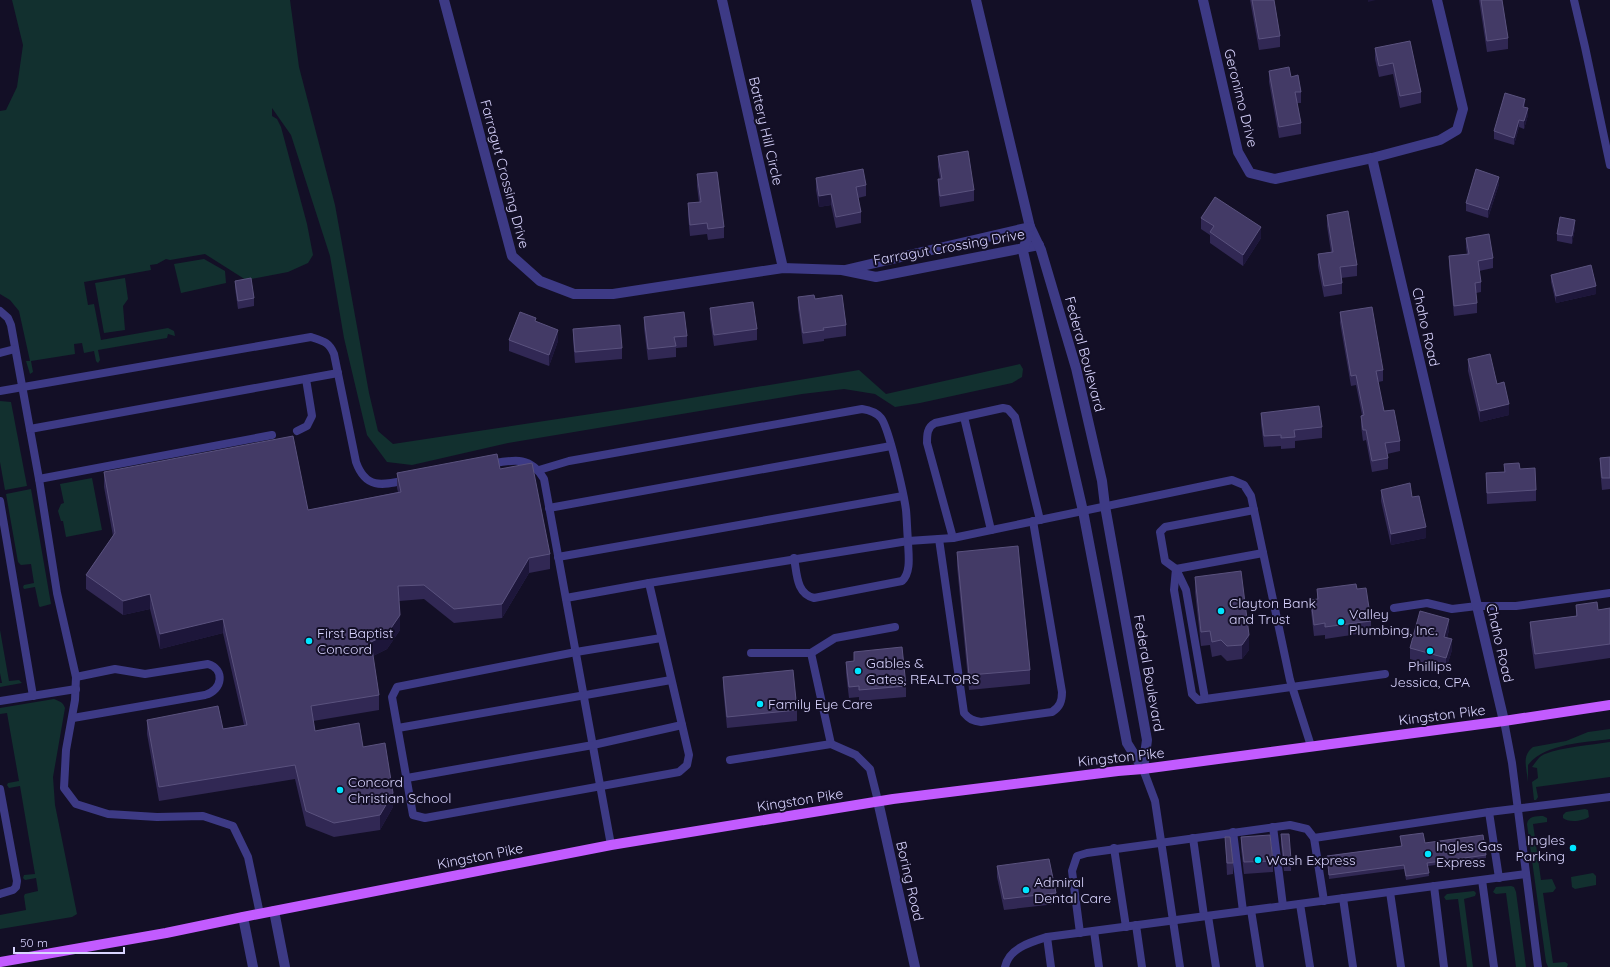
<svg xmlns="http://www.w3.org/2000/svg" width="1610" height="967" viewBox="0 0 1610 967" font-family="Quicksand,sans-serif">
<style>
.green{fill:#12302f}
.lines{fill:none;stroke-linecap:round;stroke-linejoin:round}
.service{stroke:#3d3a85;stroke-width:8}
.minor{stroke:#3d3a85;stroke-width:10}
.primary{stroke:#c25bff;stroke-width:10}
.wall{fill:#312854}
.shaded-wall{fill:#1d163a}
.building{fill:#433a66;stroke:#5a527e}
.poi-dot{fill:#00e5ff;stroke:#130f26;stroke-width:1.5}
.labels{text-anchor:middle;stroke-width:4;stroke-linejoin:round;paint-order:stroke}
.street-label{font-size:14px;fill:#d9d4ff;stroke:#130f26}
.poi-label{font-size:14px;fill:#d9d4ff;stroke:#130f26;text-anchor:start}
</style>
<rect width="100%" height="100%" fill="#130f26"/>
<g class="green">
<polygon points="12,0 290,0 299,67 335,205 369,393 378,431 393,444 637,407 859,370 886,394 1020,364 1023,369 1022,377 1012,383 920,403 895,407 875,394 844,389 802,394 508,443 412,465 387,462 367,435 344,338 330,256 291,135 272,108 272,116 277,119 281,127 307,224 313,255 308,263 288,272 246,280 205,254 170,260 166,259 157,264 150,265 151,270 84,282 88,305 94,304 101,340 168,328 174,331 175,336 168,334 167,338 98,350 100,360 98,363 96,361 94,351 84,353 82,343 74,344 75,354 31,361 33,372 30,374 26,361 30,361 19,311 10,300 0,294 0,111 6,110 17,87 23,45"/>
<polygon points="204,259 225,271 226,283 181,293 174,264"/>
<polygon points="125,278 128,299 123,306 125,330 104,333 95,283"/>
<polygon points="0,401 11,402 27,486 5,490 0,462"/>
<polygon points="92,478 102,530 66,537 63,521 61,521 58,511 61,504 64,503 60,484"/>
<polygon points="31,489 51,604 40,607 39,606 35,587 24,589 23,587 24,585 34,583 31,564 21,565 18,562 6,494"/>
<polygon points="0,630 9,681 19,680 22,683 0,687 0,683 2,683 0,673"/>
<path d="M54 699C59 701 63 702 65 708L53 777 55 805 77 914 72 917 0 929V915L26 910 24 896 25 894 38 891 36 878 25 880 23 878 24 875 35 874 20 786 9 788 7 785 8 783 19 781 7 713 0 714V708Z"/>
<path d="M1610 729V739C1584 743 1545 743 1528 765V782C1527 769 1521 756 1533 747L1566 741 1588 732Z"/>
<path d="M1610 742V777L1536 787 1538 797 1536 800H1534L1532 782 1538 778 1537 768 1532 767C1536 762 1539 756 1545 754 1563 747 1591 745 1610 742Z"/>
<path d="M1585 809 1588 810 1589 817C1584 821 1568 823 1563 818V815L1566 812Z"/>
<path d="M1543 816 1547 818V822L1533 824 1541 880 1552 879 1556 888 1553 892 1543 893 1553 963 1565 962 1568 964 1567 967H1548L1546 962 1527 824C1528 816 1536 816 1543 816Z"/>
<polygon points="1593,873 1596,876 1596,885 1575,889 1572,887 1571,877"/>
<polygon points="1511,886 1514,887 1516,892 1526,967 1516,967 1506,893 1496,894 1493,892 1496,887"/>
<polygon points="1474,891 1476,893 1475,896 1464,899 1473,967 1467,967 1458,899 1446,900 1444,897 1447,894"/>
</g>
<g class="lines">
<g class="service">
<polyline points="1574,0 1585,47 1610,165"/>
<polyline points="0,311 8,318 11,325 39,479 57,593 76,677 75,700 66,750 64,788 76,804 108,814 157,817 203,816 233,826 248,857 260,914"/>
<polyline points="0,353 15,349"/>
<path d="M0 391 311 337C323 341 329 342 334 354L356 462C366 490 383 485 407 480"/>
<polyline points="964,417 991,530"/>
<polyline points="30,429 338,373"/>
<polyline points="297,431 307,426 312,416 306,379"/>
<path d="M489 464C513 460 530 455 544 479L611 845"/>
<path d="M539 470 569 461 862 409C869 410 876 412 881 418 889 428 904 495 906 510 907 520 907 530 908 541L649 583"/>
<polyline points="39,479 272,435"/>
<polyline points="0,501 33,696"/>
<polyline points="549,508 891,446"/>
<path d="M953 538 927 443C927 435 927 427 935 423L1003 408 1008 409 1015 417 1040 520"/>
<path d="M939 539 964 713C969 719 973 721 981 722L1052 712C1060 707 1062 701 1062 692L1033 521"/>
<polyline points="558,557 903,496"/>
<path d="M794 558C797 573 796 594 814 598L902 581C912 572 908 552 908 541L953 538 1232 480 1244 485 1251 496 1290 680 1311 746"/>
<polyline points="1176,569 1174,590 1192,694 1198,700 1385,674"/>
<polyline points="1176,569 1263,553"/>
<polyline points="566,598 649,583 689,755 687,765 679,772 425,818 413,815 392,697 397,687 576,652 661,638"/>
<polyline points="1394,608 1427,603 1452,609 1477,606 1516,606 1610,593"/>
<polyline points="751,653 811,653 835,638 895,627"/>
<polyline points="811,653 831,744"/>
<polyline points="1205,699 1186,590 1176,569 1165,561 1160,532 1165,527 1254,510"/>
<polyline points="0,701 76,689"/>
<path d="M73 718 205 695C223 690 225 669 208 664L145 674 115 669 76 677"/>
<polyline points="1504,721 1512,763 1538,967"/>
<polyline points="398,728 671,680"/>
<polyline points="730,760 831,744 856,755 870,769 878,801"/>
<polyline points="1143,769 1155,801 1180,967"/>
<polyline points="407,778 593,745 682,725"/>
<polyline points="0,789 17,881 16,887 13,890 0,894"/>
<polyline points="1489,812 1499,878"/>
<polyline points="1273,827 1283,906"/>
<polyline points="1233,832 1243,911"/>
<polyline points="1193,838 1204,916"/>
<polyline points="1314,838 1324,901"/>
<polyline points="1114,848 1126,927"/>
<polyline points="1482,880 1494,967"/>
<polyline points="1434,886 1444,967"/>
<polyline points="1390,892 1401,967"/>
<polyline points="1343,898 1353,967"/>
<polyline points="1300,904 1310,967"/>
<polyline points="1251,910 1260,967"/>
<polyline points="1208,916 1216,967"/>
<polyline points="1136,925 1142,967"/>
<polyline points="1094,931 1099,967"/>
<polyline points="1080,933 1072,871 1077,856 1087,853 1290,825 1307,829 1314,838 1489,812 1610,797"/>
<polyline points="1047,937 1051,967"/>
<path d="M1005 967C1009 948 1031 942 1047 937L1526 874"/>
</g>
<g class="minor">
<polyline points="444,0 512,256 540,281 574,294 613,294 783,268 842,270 876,277 1039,245"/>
<polyline points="722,0 783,268"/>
<polyline points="976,0 1030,227 1041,250 1076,368 1102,481 1105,506 1147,740 1143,769"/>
<polyline points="1203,0 1238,152 1250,173 1275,179 1372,158 1440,140 1457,130 1463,109 1437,0"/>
<polyline points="1372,158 1504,721"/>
<polyline points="1030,227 1023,251 1083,511 1127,743 1143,769"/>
<polyline points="845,270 1030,227"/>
<polyline points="878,801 915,967"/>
<polyline points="274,911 285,967"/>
<polyline points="243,917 253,967"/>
</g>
<polyline class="primary" points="0,962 166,933 243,917 611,845 893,799 1118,771 1143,769 1504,721 1610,705"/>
</g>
<g class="wall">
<polygon points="1250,0 1274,0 1280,36 1280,47 1259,50"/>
<polygon points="1479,0 1502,0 1508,38 1508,49 1487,52"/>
<polygon points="1410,41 1421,92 1421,103 1400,108 1393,74 1379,77 1375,59 1375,48"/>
<polygon points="1269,71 1291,77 1301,92 1301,103 1297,103 1301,123 1301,134 1279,138 1269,82"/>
<polygon points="1525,107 1528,115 1524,129 1519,127 1514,145 1494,139 1494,131"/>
<polygon points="938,156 974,190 974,201 940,207 938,190 938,179 940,179 938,167"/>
<polygon points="697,174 724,227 724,238 708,240 707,234 690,236 688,215 688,203 699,202 697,186"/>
<polygon points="816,178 866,185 866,196 858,198 861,212 861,223 836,228 831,205 819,207 816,190"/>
<polygon points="1499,184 1488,218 1466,211 1466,203"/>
<polygon points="1327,215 1357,265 1357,276 1341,278 1342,283 1342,294 1324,297 1318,266 1318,254 1331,252 1327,226"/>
<polygon points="1201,218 1261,238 1243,266 1210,243 1210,235 1201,229"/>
<polygon points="1575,228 1572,244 1557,241 1557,234"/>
<polygon points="1466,238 1493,258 1493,268 1479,271 1481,282 1481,292 1476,293 1477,303 1477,313 1454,316 1449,266 1449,256 1467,254 1466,248"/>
<polygon points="1551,275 1596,294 1556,303 1551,282"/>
<polygon points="235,281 254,298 254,306 238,309 235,288"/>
<polygon points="798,297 815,299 846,325 846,336 824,339 824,341 803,344 798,308"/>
<polygon points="710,308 757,329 757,340 714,346 710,319"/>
<polygon points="1340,312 1383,370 1383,381 1378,382 1384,411 1400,441 1400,451 1387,454 1388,458 1388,469 1372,472 1366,440 1363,441 1361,426 1361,416 1362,415 1356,385 1351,386 1340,323"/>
<polygon points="644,317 687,336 687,347 676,348 676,357 648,360 644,328"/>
<polygon points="536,322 558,341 549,366 509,351 509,340"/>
<polygon points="573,329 622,348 622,359 575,363 573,340"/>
<polygon points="1468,359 1497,384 1509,415 1480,422 1468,371"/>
<polygon points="1261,413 1322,427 1322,438 1295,441 1295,448 1281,449 1281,446 1264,447 1261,424"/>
<polygon points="1610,457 1610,489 1602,490 1600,469 1600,458"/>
<polygon points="1504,464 1520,469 1536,490 1536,501 1487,504 1486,473 1504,472"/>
<polygon points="500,469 550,554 550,569 529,573 502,618 454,623 424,599 399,601 400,630 387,649 373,656 379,695 379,710 313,721 315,731 363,747 393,807 380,830 334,837 306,826 295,779 159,801 147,734 147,720 223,729 244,725 223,633 160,649 150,609 123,615 86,589 86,575 113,536 104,487 104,472 308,510 398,492 397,488 397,473"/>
<polygon points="1381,490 1412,497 1426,538 1391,545 1381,501"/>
<polygon points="957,552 1030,670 1030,684 969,690 957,566"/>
<polygon points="1195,577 1249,650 1242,659 1227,661 1221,655 1212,657 1210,645 1201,646 1195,592"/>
<polygon points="1317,589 1357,589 1371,621 1371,632 1325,639 1325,635 1314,636 1311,611 1311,600 1317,599"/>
<polygon points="1576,605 1598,610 1610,608 1610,658 1535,669 1530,636 1530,622 1576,616"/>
<polygon points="1449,630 1447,638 1452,650 1446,669 1410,659 1410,648"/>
<polygon points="854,652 906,686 906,697 859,701 859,697 849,698 846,673 846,662 854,661"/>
<polygon points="723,677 797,710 797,721 727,728 723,688"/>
<polygon points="1281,834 1291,860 1291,871 1284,871 1281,845"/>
<polygon points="1400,836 1425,843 1486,855 1486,858 1428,866 1429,876 1406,880 1404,869 1329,879 1327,856 1401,846"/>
<polygon points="1225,837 1233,863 1233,874 1227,875"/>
<polygon points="1241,837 1273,861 1273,872 1244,874 1241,848"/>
<polygon points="997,866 1056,893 1056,904 1004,910 997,877"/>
</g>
<g class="shaded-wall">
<polygon points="1368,0 1376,0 1368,2"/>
<polygon points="1525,99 1525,107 1523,114 1523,107"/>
<polygon points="1528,108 1528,115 1524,129 1524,121"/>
<polygon points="1519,120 1519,127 1514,145 1514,138"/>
<polygon points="1499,177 1499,184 1488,218 1488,210"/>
<polygon points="831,194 831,205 819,207 819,196"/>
<polygon points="1575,220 1575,228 1572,244 1572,236"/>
<polygon points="1261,227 1261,238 1243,266 1243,255"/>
<polygon points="1596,286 1596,294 1556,303 1556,296"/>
<polygon points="558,330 558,341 549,366 549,355"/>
<polygon points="1509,404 1509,415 1480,422 1480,411"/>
<polygon points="1426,527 1426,538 1391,545 1391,534"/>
<polygon points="529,558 529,573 502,618 502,604"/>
<polygon points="150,594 150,609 123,615 123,601"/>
<polygon points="400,615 400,630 387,649 371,657 371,642"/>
<polygon points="223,619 223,633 160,649 160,634"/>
<polygon points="1449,619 1449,630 1444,648 1444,637"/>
<polygon points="1249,635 1249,650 1242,659 1242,645"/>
<polygon points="1452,639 1452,650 1446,669 1446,658"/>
<polygon points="393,793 393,807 380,830 380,815"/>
</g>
<g class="building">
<polygon points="1252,0 1274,0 1280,36 1259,39"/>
<polygon points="1481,0 1502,0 1508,38 1487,41"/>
<polygon points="1410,41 1421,92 1400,96 1393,63 1379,66 1375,48"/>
<polygon points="1289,67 1291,77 1298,75 1301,92 1295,92 1301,123 1279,127 1269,71"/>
<polygon points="1505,93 1525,99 1523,107 1528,108 1524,121 1519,120 1514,138 1494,131"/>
<polygon points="968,151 974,190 940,196 938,179 942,179 938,156"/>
<polygon points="863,169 866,185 856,187 861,212 836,217 831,194 819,196 816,178"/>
<polygon points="1476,169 1499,177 1488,210 1466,203"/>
<polygon points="717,172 724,227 708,229 707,223 690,225 688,203 701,202 697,174"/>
<polygon points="1215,197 1261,227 1243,255 1210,232 1214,226 1201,218"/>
<polygon points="1348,211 1357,265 1340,267 1342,283 1324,286 1318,254 1333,252 1327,215"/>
<polygon points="1560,217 1575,220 1572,236 1557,234"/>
<polygon points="1489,234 1493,258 1478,261 1481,282 1475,283 1477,303 1454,306 1449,256 1469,254 1466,238"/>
<polygon points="1591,265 1596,286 1556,296 1551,275"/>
<polygon points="251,278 254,298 238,301 235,281"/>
<polygon points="814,295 815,299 842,295 846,325 823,328 824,330 803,333 798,297"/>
<polygon points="753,302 757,329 714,335 710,308"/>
<polygon points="1372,307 1383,370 1376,371 1384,411 1394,410 1400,441 1385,443 1388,458 1372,461 1366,430 1363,430 1361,416 1364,415 1356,375 1351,376 1340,312"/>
<polygon points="520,312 536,318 535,321 558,330 549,355 509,340"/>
<polygon points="684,312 687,336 674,337 676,346 648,349 644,317"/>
<polygon points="620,325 622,348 575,352 573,329"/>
<polygon points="1490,354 1497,384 1504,382 1509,404 1480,411 1468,359"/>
<polygon points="1319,406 1322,427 1294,430 1295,437 1281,438 1281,435 1264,436 1261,413"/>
<polygon points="293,436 308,510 401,492 397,473 497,454 500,469 532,463 550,554 529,558 502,604 454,609 424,585 398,586 400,615 387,634 371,642 379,695 311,706 315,731 359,723 363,747 385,743 393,793 380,815 334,823 306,811 295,765 159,787 147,720 218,706 223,729 247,725 223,619 160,634 150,594 123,601 86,575 115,533 104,472"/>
<polygon points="1610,457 1610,478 1602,478 1600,458"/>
<polygon points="1519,463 1520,469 1535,468 1536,490 1487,493 1486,473 1505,472 1504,464"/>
<polygon points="1410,483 1412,497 1419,496 1426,527 1391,534 1381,490"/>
<polygon points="1018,546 1030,670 969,675 957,552"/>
<polygon points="1241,571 1249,635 1242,645 1227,646 1221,640 1212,642 1210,631 1201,632 1195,577"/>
<polygon points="1356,584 1357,589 1366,588 1371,621 1325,627 1325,623 1314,625 1311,600 1318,599 1317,589"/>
<polygon points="1597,602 1598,610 1610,608 1610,644 1535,654 1530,622 1577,616 1576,605"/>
<polygon points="1420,611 1449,619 1444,637 1452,639 1446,658 1410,648"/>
<polygon points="902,647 906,686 859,690 859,686 849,687 846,662 854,661 854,652"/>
<polygon points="793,670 797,710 727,717 723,677"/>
<polygon points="1423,833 1425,843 1483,835 1486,855 1427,863 1429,873 1406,876 1404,865 1329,875 1327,856 1402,846 1400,836"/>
<polygon points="1281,834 1289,834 1291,860 1284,860"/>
<polygon points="1270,835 1273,861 1244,862 1241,837"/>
<polygon points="1225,837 1230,837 1233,863 1227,863"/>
<polygon points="1049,859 1056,893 1004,899 997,866"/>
</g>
<g class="poi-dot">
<circle cx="1221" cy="611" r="4"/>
<circle cx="1341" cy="622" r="4"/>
<circle cx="309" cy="641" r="4"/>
<circle cx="1430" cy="651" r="4"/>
<circle cx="858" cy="671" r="4"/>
<circle cx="760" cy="704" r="4"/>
<circle cx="340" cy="790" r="4"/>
<circle cx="1573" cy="848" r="4"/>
<circle cx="1428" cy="854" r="4"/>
<circle cx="1258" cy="860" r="4"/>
<circle cx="1026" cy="890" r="4"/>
</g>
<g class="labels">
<g class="street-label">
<text transform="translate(1241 98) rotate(76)" y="5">Geronimo Drive</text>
<text transform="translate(766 131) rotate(77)" y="5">Battery Hill Circle</text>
<text transform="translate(505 174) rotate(75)" y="5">Farragut Crossing Drive</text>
<text transform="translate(949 247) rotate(-10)" y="5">Farragut Crossing Drive</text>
<text transform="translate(1426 327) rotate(77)" y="5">Chaho Road</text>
<text transform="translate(1085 354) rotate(75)" y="5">Federal Boulevard</text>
<text transform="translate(1500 643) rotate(77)" y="5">Chaho Road</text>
<text transform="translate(1149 673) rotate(80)" y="5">Federal Boulevard</text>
<text transform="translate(1442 715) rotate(-7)" y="5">Kingston Pike</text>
<text transform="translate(1121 757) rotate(-6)" y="5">Kingston Pike</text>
<text transform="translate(800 800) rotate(-9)" y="5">Kingston Pike</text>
<text transform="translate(480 856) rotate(-11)" y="5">Kingston Pike</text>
<text transform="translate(910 881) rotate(77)" y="5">Boring Road</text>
</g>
<g class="poi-label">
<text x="1229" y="608">Clayton Bank<tspan x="1229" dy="16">and Trust</tspan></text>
<text x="1349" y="619">Valley<tspan x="1349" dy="16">Plumbing, Inc.</tspan></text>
<text x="317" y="638">First Baptist<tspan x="317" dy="16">Concord</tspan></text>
<text x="866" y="668">Gables &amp;<tspan x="866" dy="16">Gates, REALTORS</tspan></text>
<text x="1430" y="671" text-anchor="middle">Phillips<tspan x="1430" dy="16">Jessica, CPA</tspan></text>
<text x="768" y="709">Family Eye Care</text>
<text x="348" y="787">Concord<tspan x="348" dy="16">Christian School</tspan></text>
<text x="1565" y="845" text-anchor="end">Ingles<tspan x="1565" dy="16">Parking</tspan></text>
<text x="1436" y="851">Ingles Gas<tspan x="1436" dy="16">Express</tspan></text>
<text x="1266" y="865">Wash Express</text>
<text x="1034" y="887">Admiral<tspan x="1034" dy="16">Dental Care</tspan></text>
</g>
</g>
<path d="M14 947v6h110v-6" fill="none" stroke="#d9d4ff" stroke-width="2"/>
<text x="20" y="947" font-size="12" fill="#d9d4ff" stroke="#130f26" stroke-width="3" paint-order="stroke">50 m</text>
</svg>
